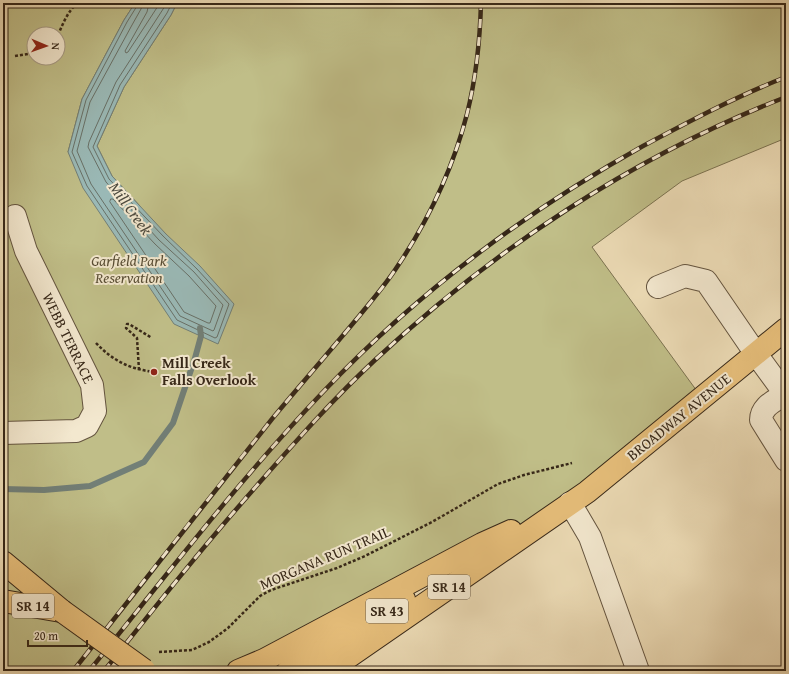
<svg xmlns="http://www.w3.org/2000/svg" width="789" height="674" viewBox="0 0 789 674" font-family="'Gentium Book Plus',serif">
<style>
.green{fill:#c0be88;stroke:#7b7250;fill-rule:evenodd}
.water{fill:#9ab9b6;stroke:#727f77}
.lines{fill:none;stroke-linecap:round;stroke-linejoin:round}
.shore{stroke:#687067;stroke-width:1}
.stream{stroke:#727f77;stroke-width:6}
.minor-casing{stroke:#64543f;stroke-width:24}
.major-casing{stroke:#362718;stroke-width:24}
.path{stroke:#362718;stroke-width:2.5;stroke-dasharray:3 2;stroke-linecap:butt}
.minor{stroke:#f3e8cf;stroke-width:22}
.major{stroke:#e6be7a;stroke-width:22}
.rail-casing{stroke:#362718;stroke-width:4.5}
.rail{stroke:#f3e8cf;stroke-width:3;stroke-dasharray:9;stroke-linecap:butt}
.major-bridge-casing{stroke:#362718;stroke-width:24;stroke-linecap:butt}
.major-bridge{stroke:#e6be7a;stroke-width:22}
.poi-dot{fill:#8f2418;stroke:#f3e8cf;stroke-width:1.5}
.labels{text-anchor:middle;stroke-width:4;stroke-linejoin:round;paint-order:stroke}
.shield{fill:#f3e8cf;stroke:#6f614f;stroke-width:1}
.shield-label{font-size:14px;font-weight:bold;fill:#362718}
.park-label{font-size:15px;font-style:italic;fill:#584d34;stroke:#f3e8cf}
.street-label{font-size:15px;fill:#362718;stroke:#f3e8cf}
.poi-label{font-size:15px;font-weight:bold;fill:#362718;stroke:#f3e8cf;text-anchor:start}
.water-label{font-size:16px;font-style:italic;fill:#4f4c40;stroke:#f3e8cf}
</style>
<rect width="100%" height="100%" fill="#ecdbb5"/>
<filter id="stains"><feTurbulence type="fractalNoise" baseFrequency=".005" numOctaves="4"/><feColorMatrix values="0 0 0 0 .2 0 0 0 0 .09 0 0 0 0 .02 0 0 0 .5 -.17"/></filter>
<radialGradient id="worn" r=".72"><stop offset=".6" stop-color="#630" stop-opacity="0"/><stop offset="1" stop-color="#630" stop-opacity=".3"/></radialGradient>
<path class="green" d="M3 3H135L124 20 82 99 68 152 140 206 112 176 97 146 124 87 171 15 177 3H786V138L682 181 592 247 702 398 587 492 238 671H149L119 652 104 671H3ZM34 34H58V58H34Z"/>
<polygon class="water" points="135,3 177,3 171,15 124,87 97,146 112,176 166,234 200,266 234,304 218,344 174,324 83,188 68,152 82,99 124,20"/>
<g class="lines">
<g class="shore">
<polyline points="138,3 137,6 127,22 86,100 72,152 87,186 177,320 215,338 217,337 229,304 197,269 163,236 109,179 93,147 120,85 167,13 172,3"/>
<polyline points="143,3 141,9 132,25 90,102 77,151 91,184 180,316 213,331 214,330 223,305 194,272 159,240 106,182 88,147 89,142 116,82 167,3"/>
<polyline points="149,3 147,12 125,51 126,53 128,52 160,3"/>
<polygon points="111,199 113,199 155,244 189,276 216,306 210,323 208,323 184,312 110,202"/>
</g>
<polyline class="stream" points="3,489 44,490 90,486 144,462 173,423 195,358 201,336 200,328"/>
<defs>
<g id="minor">
<polyline points="658,287 685,276 706,281 756,354 786,395"/>
<path d="M785 394C775 401 761 406 761 420L786 460"/>
<polyline points="3,433 76,431 87,426 95,411 92,385 26,251 15,216"/>
<polyline points="570,503 590,537 638,671"/>
</g>
<g id="major">
<polyline points="3,562 62,611"/>
<polyline points="3,601 61,611"/>
<polyline points="238,671 264,660 482,544 511,531"/>
<polyline points="288,671 366,626 404,599"/>
<polyline points="328,671 587,492 786,329"/>
</g>
</defs>
<use href="#minor" class="minor-casing"/>
<use href="#major" class="major-casing"/>
<g class="path">
<path d="M58 35C63 24 68 10 78 3"/>
<polyline points="15,56 34,53"/>
<path d="M96 343C113 361 130 369 154 372"/>
<polyline points="139,370 137,338 126,328 127,324 129,324 152,338"/>
<polyline points="159,652 192,650 209,642 228,628 260,596 271,590 337,568 365,556 432,522 498,484 524,475 572,463"/>
</g>
<use href="#minor" class="minor"/>
<use href="#major" class="major"/>
<defs>
<g id="rail">
<path d="M73 671C139 587 205 503 272 419 301 384 331 350 360 315 373 299 386 284 397 267 428 221 453 168 467 114 476 78 480 40 481 3"/>
<path d="M89 671C165 577 239 480 323 392 416 294 525 212 643 146 690 121 737 96 786 77"/>
<path d="M104 671C155 607 206 543 260 482 297 440 334 398 375 360 494 249 634 156 786 97"/>
</g>
</defs>
<use href="#rail" class="rail-casing"/>
<use href="#rail" class="rail"/>
<defs>
<polyline id="major-bridge" points="62,611 144,670"/>
</defs>
<use href="#major-bridge" class="major-bridge-casing"/>
<use href="#major-bridge" class="major-bridge"/>
</g>
<circle class="poi-dot" cx="154" cy="372" r="4"/>
<g class="labels">
<g class="shield">
<rect x="428" y="575" width="42" height="24" rx="3"/>
<rect x="12" y="594" width="42" height="24" rx="3"/>
<rect x="366" y="599" width="42" height="24" rx="3"/>
</g>
<g class="shield-label">
<text x="449" y="592">SR 14</text>
<text x="33" y="611">SR 14</text>
<text x="387" y="616">SR 43</text>
</g>
<g class="park-label">
<text x="129" y="266">Garfield Park<tspan x="129" dy="17">Reservation</tspan></text>
</g>
<g class="street-label">
<text transform="translate(68 338) rotate(64)" y="5">WEBB TERRACE</text>
<text transform="translate(679 417) rotate(-39)" y="5">BROADWAY AVENUE</text>
<text transform="translate(325 558) rotate(-23)" y="5">MORGANA RUN TRAIL</text>
</g>
<g class="poi-label">
<text x="162" y="368">Mill Creek<tspan x="162" dy="17">Falls Overlook</tspan></text>
</g>
<g class="water-label">
<text transform="translate(131 208) rotate(54)" y="6">Mill Creek</text>
</g>
</g>
<rect width="789" height="674" fill="none" stroke="#ecdbb5" stroke-width="16"/>
<rect x="4" y="4" width="781" height="666" fill="none" stroke="#362718" stroke-width="2"/>
<rect x="8" y="8" width="773" height="658" fill="none" stroke="#362718"/>
<g transform="translate(46 46) rotate(92)"><circle r="19" fill="#f3e8cf" stroke="#a79b86"/>
<path d="M0-3L7 15L0 10L-7 15Z" fill="#8f2418"/>
<text y="-6" font-size="11" font-weight="bold" text-anchor="middle" fill="#362718">N</text>
</g>
<path d="M28 640v6h59v-6" fill="none" stroke="#362718" stroke-width="2"/>
<text x="34" y="640" font-size="12" fill="#362718" stroke="#f3e8cf" stroke-width="3" paint-order="stroke">20 m</text>
<rect width="100%" height="100%" filter="url(#stains)"/>
<rect width="100%" height="100%" fill="url(#worn)"/>
</svg>
